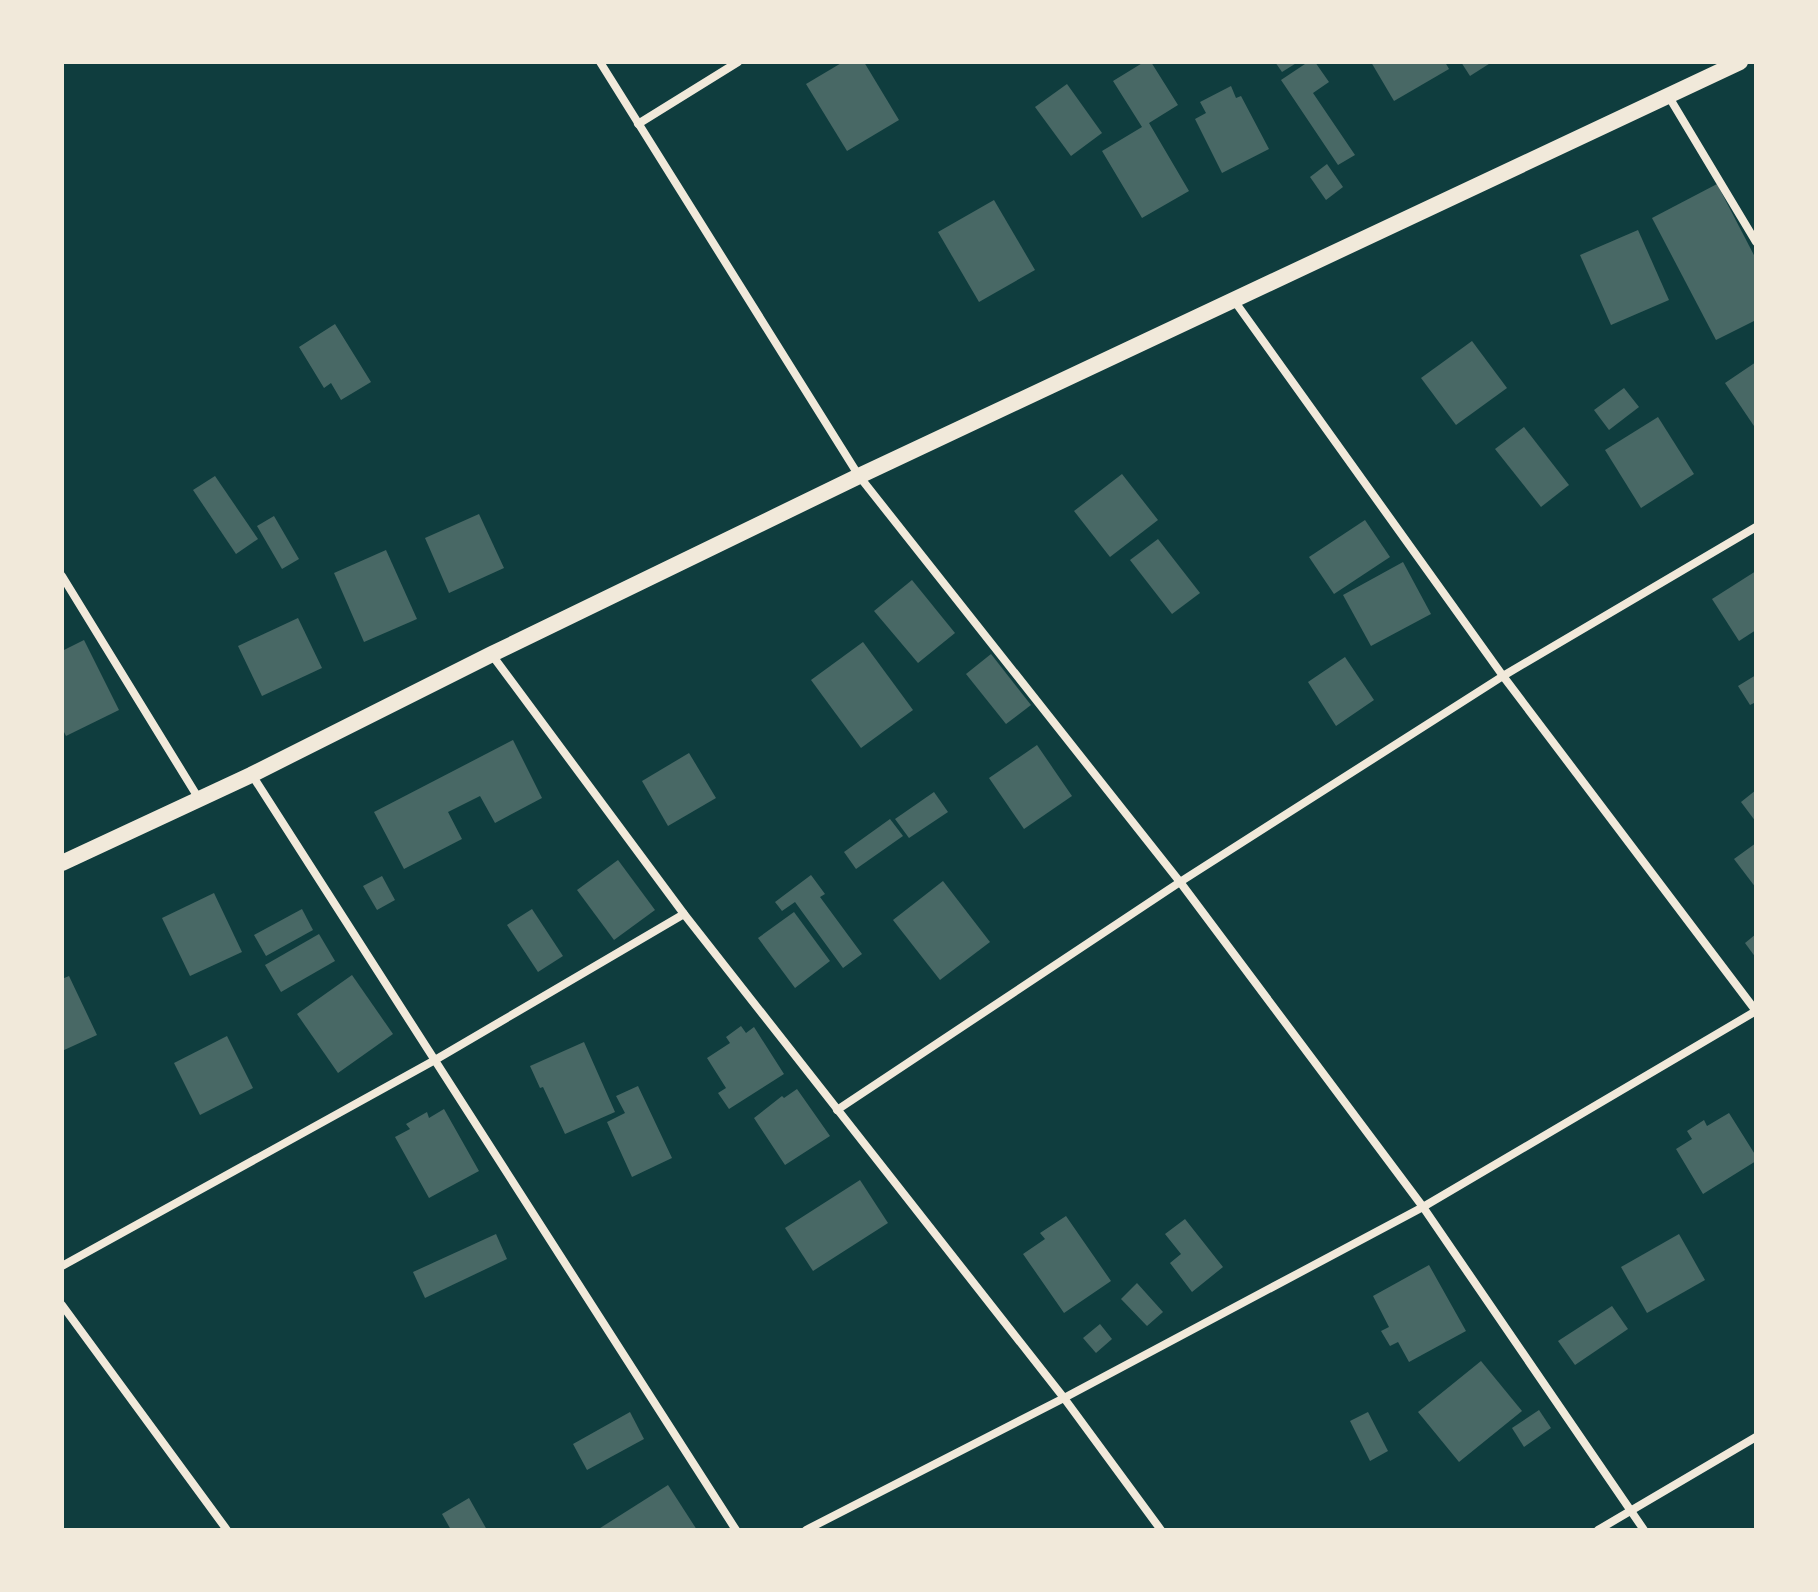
<svg xmlns="http://www.w3.org/2000/svg" width="1818" height="1592" viewBox="0 0 1818 1592" font-family="Overpass,sans-serif">
<style>
.building{fill:#486865}
.lines{fill:none;stroke-linecap:round;stroke-linejoin:round}
.minor{stroke:#f1e9da;stroke-width:8}
.secondary{stroke:#f1e9da;stroke-width:16}
</style>
<rect width="100%" height="100%" fill="#0f3d3e"/>
<g class="building">
<polygon points="843,62 864,62 899,120 847,151 806,84"/>
<polygon points="1144,62 1151,62 1178,105 1149,123 1189,191 1142,218 1102,151 1142,127 1113,81"/>
<polygon points="1275,62 1298,62 1282,72"/>
<polygon points="1308,62 1315,62 1329,82 1313,93 1355,155 1338,165 1281,80"/>
<polygon points="1371,62 1445,62 1449,69 1394,101"/>
<polygon points="1461,62 1492,62 1470,76"/>
<polygon points="1067,84 1102,133 1071,156 1035,107"/>
<polygon points="1231,86 1236,98 1241,96 1269,149 1222,173 1195,119 1206,113 1200,102"/>
<polygon points="1327,164 1343,187 1326,200 1310,177"/>
<polygon points="1717,184 1756,259 1756,320 1716,340 1652,218"/>
<polygon points="994,200 1035,270 979,302 938,232"/>
<polygon points="1638,230 1669,300 1611,325 1580,255"/>
<polygon points="335,324 371,382 341,400 331,383 324,388 299,347"/>
<polygon points="1472,341 1507,388 1456,425 1421,378"/>
<polygon points="1756,362 1756,429 1725,383"/>
<polygon points="1624,388 1639,407 1609,430 1594,410"/>
<polygon points="1658,417 1694,474 1641,508 1605,450"/>
<polygon points="1524,427 1569,485 1541,507 1495,449"/>
<polygon points="1122,474 1158,520 1110,557 1074,511"/>
<polygon points="215,476 258,539 236,554 193,490"/>
<polygon points="479,514 504,568 449,593 425,538"/>
<polygon points="274,516 299,559 282,569 257,526"/>
<polygon points="1365,520 1390,557 1334,594 1309,557"/>
<polygon points="1158,539 1200,593 1172,614 1130,560"/>
<polygon points="386,550 417,619 364,642 334,573"/>
<polygon points="1403,562 1431,614 1371,646 1343,595"/>
<polygon points="1756,571 1756,630 1739,641 1712,599"/>
<polygon points="912,580 955,633 918,663 874,611"/>
<polygon points="298,618 322,668 262,696 238,646"/>
<polygon points="84,640 119,710 66,736 62,728 62,651"/>
<polygon points="863,642 913,710 861,748 811,680"/>
<polygon points="991,654 1031,705 1006,724 966,674"/>
<polygon points="1345,657 1374,700 1336,726 1308,682"/>
<polygon points="1756,675 1756,702 1750,705 1738,686"/>
<polygon points="513,740 542,798 495,823 480,796 448,812 462,839 404,869 374,812"/>
<polygon points="1037,745 1072,796 1024,829 989,778"/>
<polygon points="689,753 716,798 668,826 642,781"/>
<polygon points="1756,790 1756,822 1741,802"/>
<polygon points="934,792 948,812 909,838 895,819"/>
<polygon points="890,819 903,836 856,869 844,852"/>
<polygon points="1756,843 1756,888 1734,859"/>
<polygon points="618,860 655,910 614,940 577,890"/>
<polygon points="811,875 825,894 820,897 862,954 843,968 795,902 782,911 775,902"/>
<polygon points="382,876 395,900 377,910 363,886"/>
<polygon points="943,881 990,942 940,980 893,920"/>
<polygon points="214,893 242,952 190,976 162,918"/>
<polygon points="302,909 313,930 266,956 254,935"/>
<polygon points="532,909 563,956 538,972 507,925"/>
<polygon points="794,912 830,961 795,988 758,938"/>
<polygon points="319,934 335,961 281,992 265,965"/>
<polygon points="1756,934 1756,958 1745,943"/>
<polygon points="352,975 393,1034 338,1073 297,1014"/>
<polygon points="69,976 97,1035 62,1051 62,979"/>
<polygon points="741,1026 746,1033 754,1027 784,1074 729,1109 718,1093 726,1088 707,1058 730,1043 726,1037"/>
<polygon points="227,1036 253,1088 200,1115 174,1063"/>
<polygon points="584,1042 615,1112 565,1134 543,1087 540,1088 530,1066"/>
<polygon points="638,1086 672,1158 632,1177 607,1122 625,1113 616,1096"/>
<polygon points="797,1089 830,1136 785,1165 754,1118 782,1096 784,1098"/>
<polygon points="444,1109 479,1171 429,1198 395,1137 410,1129 406,1124 427,1112 429,1118"/>
<polygon points="1729,1113 1756,1156 1756,1161 1703,1194 1676,1149 1692,1139 1687,1131 1704,1120 1707,1126"/>
<polygon points="860,1180 888,1223 813,1271 785,1228"/>
<polygon points="1066,1216 1111,1281 1064,1313 1023,1254 1045,1239 1040,1233"/>
<polygon points="1185,1219 1223,1267 1192,1292 1170,1263 1181,1254 1165,1234"/>
<polygon points="496,1234 507,1259 425,1298 413,1272"/>
<polygon points="1679,1234 1705,1280 1647,1313 1621,1267"/>
<polygon points="1429,1265 1466,1331 1409,1362 1398,1342 1390,1346 1381,1331 1389,1327 1373,1296"/>
<polygon points="1137,1283 1163,1312 1147,1326 1121,1299"/>
<polygon points="1612,1306 1628,1329 1575,1365 1558,1341"/>
<polygon points="1100,1324 1112,1339 1096,1353 1083,1338"/>
<polygon points="1481,1361 1522,1411 1459,1462 1418,1412"/>
<polygon points="1539,1410 1551,1428 1524,1447 1512,1428"/>
<polygon points="630,1412 644,1439 587,1470 573,1444"/>
<polygon points="1368,1412 1388,1451 1370,1461 1350,1421"/>
<polygon points="668,1485 697,1530 597,1530"/>
<polygon points="469,1498 487,1530 451,1530 442,1514"/>
</g>
<g class="lines">
<g class="minor">
<polyline points="600,62 859,476 1180,882 1423,1207 1644,1530"/>
<polyline points="1669,97 1756,242"/>
<polyline points="638,124 738,62"/>
<polyline points="1233,299 1503,676 1756,1011"/>
<polyline points="62,576 199,799"/>
<polyline points="492,655 684,914 1064,1398 1161,1530"/>
<polyline points="252,775 736,1530"/>
<polyline points="837,1110 1180,882 1503,676 1756,527"/>
<polyline points="62,1266 435,1060 684,914"/>
<polyline points="62,1305 227,1530"/>
<polyline points="806,1530 1064,1398 1423,1207 1756,1011"/>
<polyline points="1598,1530 1756,1437"/>
</g>
<polyline class="secondary" points="62,863 251,775 492,654 859,476 1740,62"/>
</g>
<rect width="1818" height="1592" fill="none" stroke="#f1e9da" stroke-width="128"/>
</svg>
